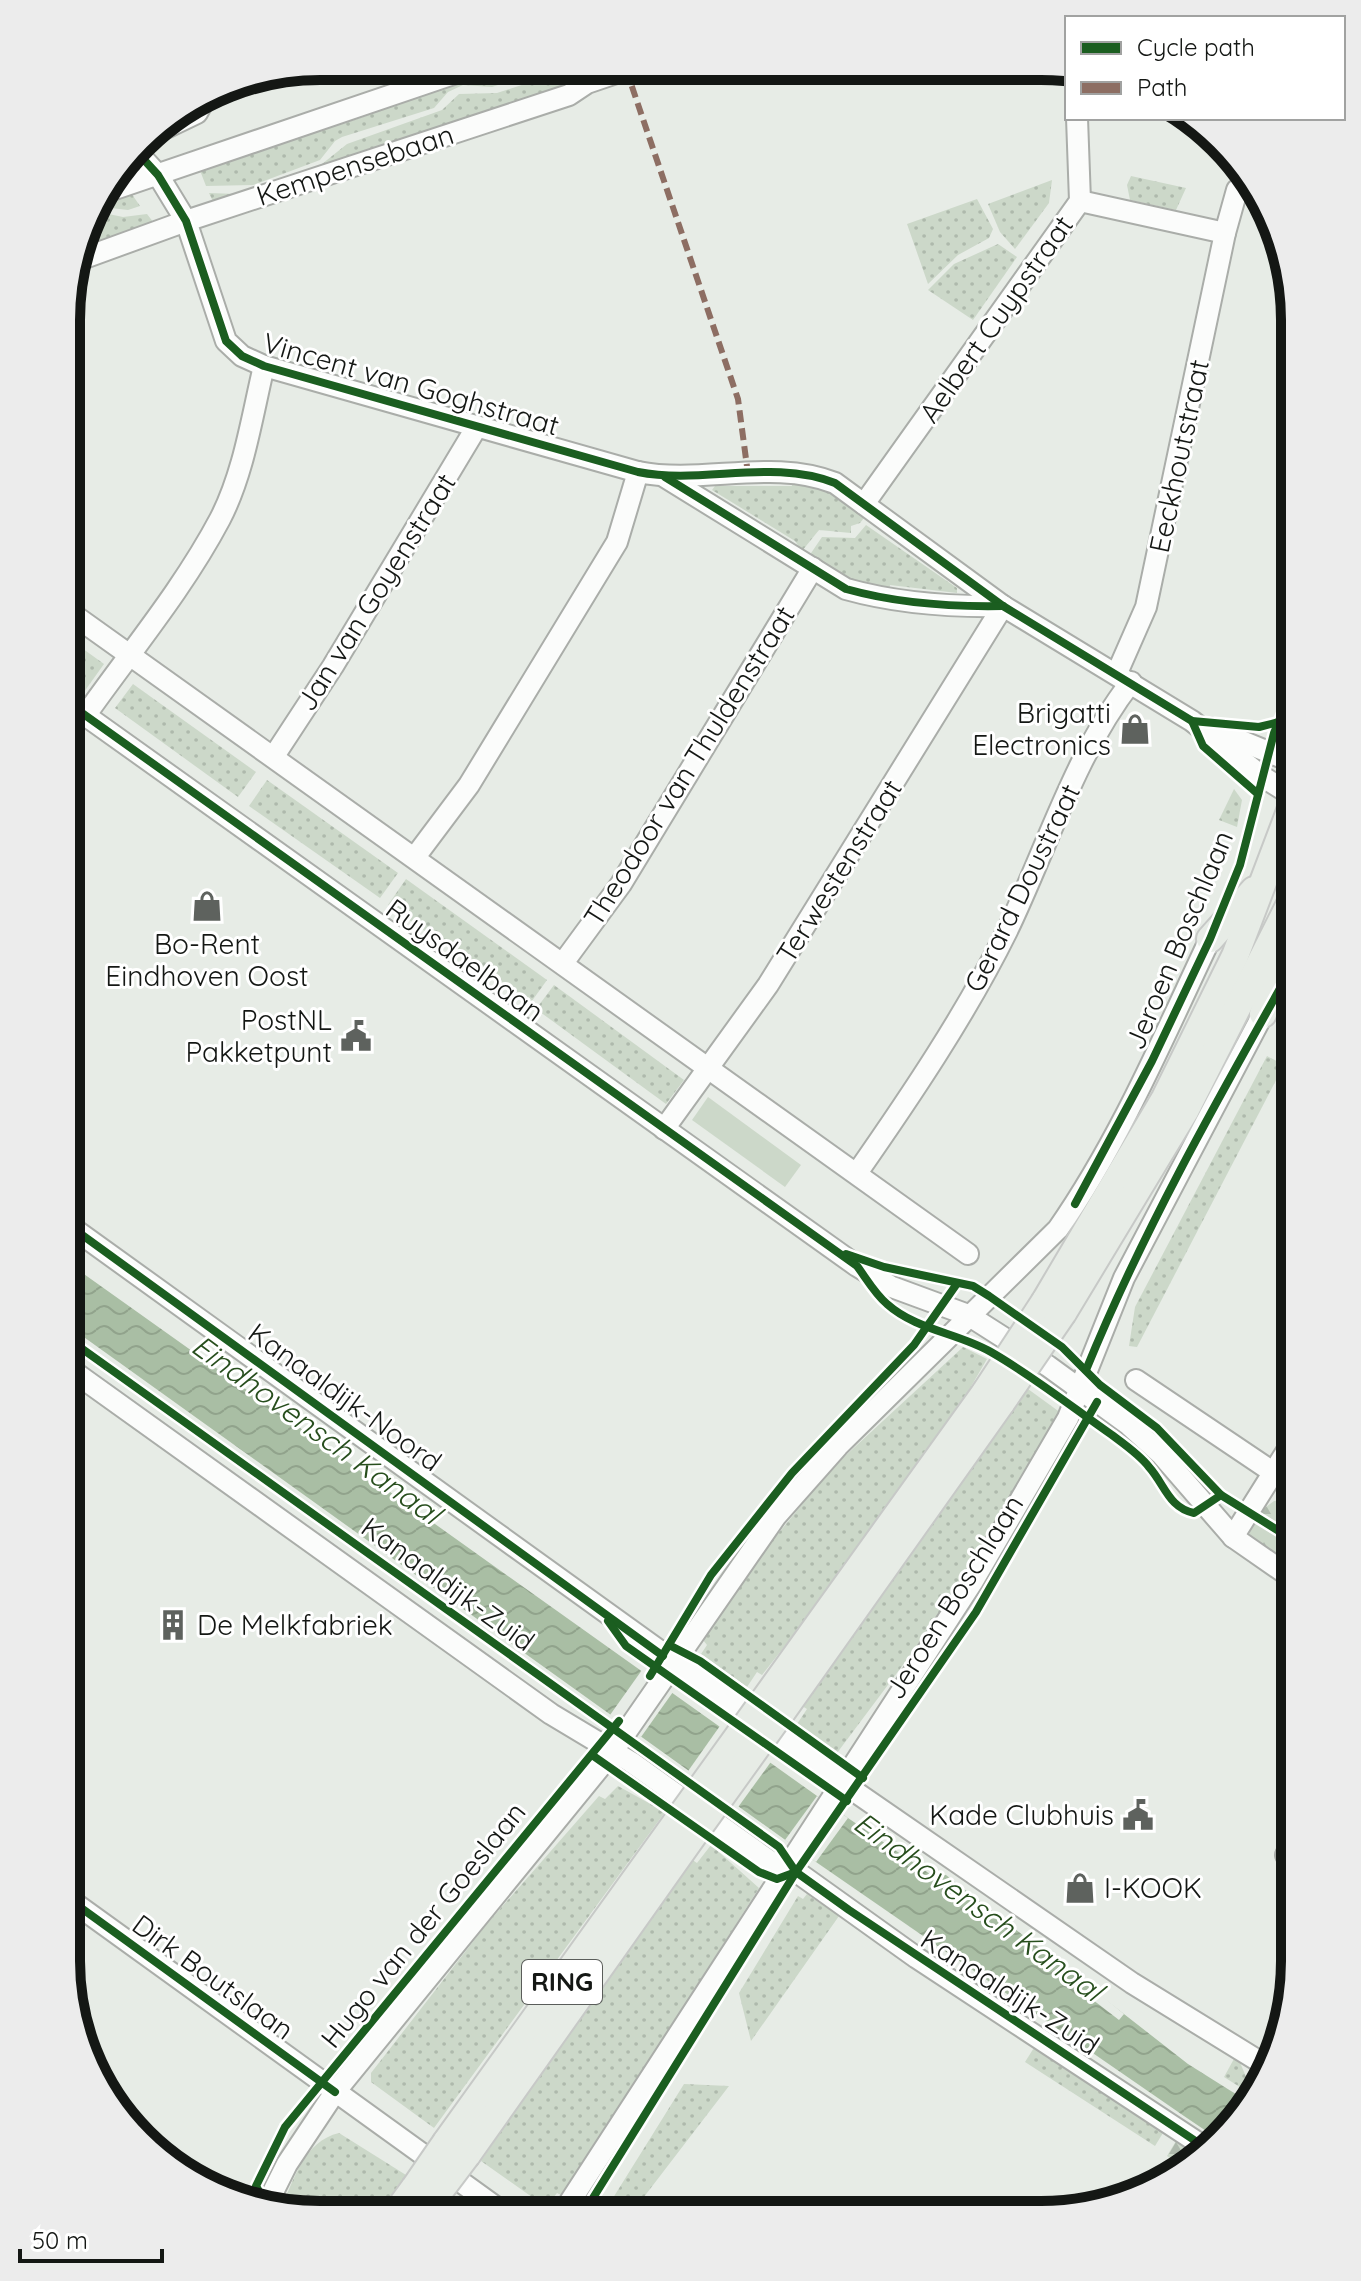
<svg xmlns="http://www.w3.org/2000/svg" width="1361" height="2281" viewBox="0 0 1361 2281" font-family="Quicksand,sans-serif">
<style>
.grass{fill:url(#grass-dots)}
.forest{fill:url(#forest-firs)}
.pitch{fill:#ccd8c9}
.water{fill:url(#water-waves)}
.pier{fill:#e7ece6}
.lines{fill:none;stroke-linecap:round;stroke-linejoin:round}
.minor-casing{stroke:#aaada9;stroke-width:24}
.major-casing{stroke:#c7c9c7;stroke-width:30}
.minor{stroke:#fbfcfb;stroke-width:20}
.major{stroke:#e7ece6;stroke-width:26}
.major-bridge-casing{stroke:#c7c9c7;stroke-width:30;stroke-linecap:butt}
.major-bridge{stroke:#e7ece6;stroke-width:26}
.quiet{stroke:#8d6e63;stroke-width:6;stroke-dasharray:12 6;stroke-linecap:butt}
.cycleway-casing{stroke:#fff;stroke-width:13}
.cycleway{stroke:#1b5e20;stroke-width:8}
.labels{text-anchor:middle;stroke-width:6;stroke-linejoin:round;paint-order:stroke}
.shield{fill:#fff;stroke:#5a5d5a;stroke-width:2}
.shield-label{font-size:26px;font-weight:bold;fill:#141714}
.street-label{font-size:28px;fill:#141714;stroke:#fff}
.poi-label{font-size:28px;fill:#141714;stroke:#fff;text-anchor:end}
.water-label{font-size:30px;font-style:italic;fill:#274e1d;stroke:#fff}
.rim{fill:none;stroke:#141714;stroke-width:10}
</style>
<defs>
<pattern id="grass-dots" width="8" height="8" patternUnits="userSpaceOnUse" patternTransform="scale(2)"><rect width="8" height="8" fill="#ccd8c9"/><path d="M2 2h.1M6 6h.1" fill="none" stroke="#aeb9ac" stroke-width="1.8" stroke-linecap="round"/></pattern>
<pattern id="forest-firs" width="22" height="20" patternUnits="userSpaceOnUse" patternTransform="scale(2)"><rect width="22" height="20" fill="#ccd8c9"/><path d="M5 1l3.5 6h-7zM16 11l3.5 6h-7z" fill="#aeb9ac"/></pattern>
<pattern id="water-waves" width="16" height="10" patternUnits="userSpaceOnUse" patternTransform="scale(2)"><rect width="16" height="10" fill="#a9bea4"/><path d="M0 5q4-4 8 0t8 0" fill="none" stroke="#91a38c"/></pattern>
</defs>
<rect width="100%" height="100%" fill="#e7ece6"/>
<g class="grass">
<path d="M495 67H553L492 87 463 85 448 92 434 108 342 137 335 141 320 160 253 185 206 186 199 168 325 124 332 127C347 122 362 118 376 112 393 105 414 85 435 92L488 74Z"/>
<polygon points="563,67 591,67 594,75 550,94 543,92 493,109 488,116 438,132 430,130 216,208 209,193 237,194 312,172 347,144 442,110 459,94 497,93 549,76"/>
<polygon points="1131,176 1186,188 1176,210 1130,200 1127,185"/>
<polygon points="1052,180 1049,203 1015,249 1000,232 988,204"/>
<polygon points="129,190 140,206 128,210 93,206 97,201"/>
<polygon points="977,199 993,229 989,238 958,255 928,284 907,224"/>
<polygon points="99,212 123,217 147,214 157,227 92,249 86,230 91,214"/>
<polygon points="998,244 1017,257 973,320 928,290 954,264"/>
<polygon points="792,478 813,480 868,513 860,523 851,526 851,533 819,530 802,551 795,541 712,490 715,486 792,486"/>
<polygon points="866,525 957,588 957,593 890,585 889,593 867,590 807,559 822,537 855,538"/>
<polygon points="68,638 104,664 84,692 68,681"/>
<polygon points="133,684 256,772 238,797 115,708"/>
<polygon points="267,780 398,873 380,898 249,806"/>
<polygon points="1234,789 1242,800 1237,827 1219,820"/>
<polygon points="406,879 547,980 529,1005 388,905"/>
<polygon points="554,985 684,1080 666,1104 536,1009"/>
<polygon points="1267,1056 1284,1065 1137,1347 1129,1346 1135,1307"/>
<polygon points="963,1347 987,1359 947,1428 872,1535 762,1675 757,1672 747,1687 701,1654 707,1645 703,1640 768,1546 831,1469"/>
<polygon points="1028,1389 1061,1413 959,1590 837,1753 795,1727 807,1709 802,1706 959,1487 1004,1409 1014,1410"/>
<polygon points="618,1786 665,1812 434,2128 371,2082 371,2073 486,1925 599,1796 605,1799"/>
<polygon points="711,1845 759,1888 563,2196 557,2193 546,2207 481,2161 675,1875 688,1857 697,1863"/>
<polygon points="807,1894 839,1916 751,2041 739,1993 798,1896 803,1899"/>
<polygon points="1037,2043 1166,2128 1155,2146 1025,2062"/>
<polygon points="1235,2057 1239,2060 1254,2096 1224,2077"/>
<polygon points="684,2084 729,2086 637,2206 646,2214 603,2214"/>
<path d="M339 2133 406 2175 379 2213H287L280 2210C294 2180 304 2141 339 2133Z"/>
</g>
<g class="forest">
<polygon points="1283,1500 1294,1506 1295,1568 1249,1536 1251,1518 1274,1501"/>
<polygon points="1179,2136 1198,2149 1179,2164 1167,2156"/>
</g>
<polygon class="pitch" points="708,1097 801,1165 785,1187 692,1120"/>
<polygon class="water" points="67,1262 848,1818 930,1874 946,1875 1188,2064 1250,2103 1243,2115 1215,2137 1184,2116 816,1862 67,1325"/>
<g class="pier">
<polygon points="642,1670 673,1692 641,1737 610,1715"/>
<polygon points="722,1723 773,1759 736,1810 686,1774"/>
<polygon points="817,1796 848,1818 816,1862 785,1840"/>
<polygon points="1090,1986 1124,2014 1119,2020 1084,1993"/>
</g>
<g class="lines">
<defs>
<g id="minor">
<polyline points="145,138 197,113 207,95"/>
<path d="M136 151 158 175 186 221 226 341 242 356 264 366 638 472C702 485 773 458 835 483L1003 606 1192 721 1263 777 1295 797"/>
<polyline points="103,193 477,66"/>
<polyline points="1080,201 1225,233"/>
<polyline points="76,261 186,221 569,95 587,83 634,67"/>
<path d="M665 477 846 589C896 603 951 607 1003 606"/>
<polyline points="864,504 1080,201 1077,118"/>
<polyline points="68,611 968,1254"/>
<polyline points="1117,673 1146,607 1225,233 1237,190 1247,186"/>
<polyline points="68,703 857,1266 892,1287 968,1315 1048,1366 1129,1425 1161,1454 1233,1537 1295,1580"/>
<path d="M85 716C131 651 183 589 220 519 244 473 252 416 264 366"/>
<polyline points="1210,728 1295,763"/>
<polyline points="274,756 333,666 476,428"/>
<polyline points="415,857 469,785 617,542 638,472"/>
<polyline points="563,963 621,884 813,568"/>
<polyline points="664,1129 768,985 1003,606"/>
<path d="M857 1173C910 1097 966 1014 1007 931 1047 848 1075 754 1131 682"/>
<polyline points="67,1224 854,1791 1132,1983 1270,2068"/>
<polyline points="67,1367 551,1714 631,1762 774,1864 801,1875 917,1958 1203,2146"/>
<polyline points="1136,1380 1295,1487"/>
<polyline points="1233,1537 1295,1438"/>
<polyline points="1286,1855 1294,1840"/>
<polyline points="66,1897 504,2213"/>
<path d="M267 2204 287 2164 335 2092 613 1751 776 1516 838 1446 1058 1229C1120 1140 1164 1036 1210 939"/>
<polyline points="562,2214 973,1581 1068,1418 1124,1278 1263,1014"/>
</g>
<g id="major">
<polyline points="1210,939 1254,890"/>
<polyline points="1263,1014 1277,975 1281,937"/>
<polyline points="1045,1301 1165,1098 1235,956 1295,798"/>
<polyline points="1063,1313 1185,1111 1295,894"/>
<polyline points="764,1700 986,1391"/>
<polyline points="782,1712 1002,1402"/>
<polyline points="446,2142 677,1821"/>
<polyline points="467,2155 695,1833"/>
<polyline points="396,2213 415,2187"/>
</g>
</defs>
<use href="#minor" class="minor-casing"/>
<use href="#major" class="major-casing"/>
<use href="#minor" class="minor"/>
<use href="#major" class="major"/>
<defs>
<g id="major-bridge">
<polyline points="986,1391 1045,1301"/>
<polyline points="1002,1402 1063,1313"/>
<polyline points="677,1821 764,1700"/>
<polyline points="695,1833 782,1712"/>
<polyline points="415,2187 446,2142"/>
<polyline points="433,2200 467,2155"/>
</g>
</defs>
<use href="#major-bridge" class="major-bridge-casing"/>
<use href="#major-bridge" class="major-bridge"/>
<g class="quiet">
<polyline points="626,69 738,399 748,474"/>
<polyline points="145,138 197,113 207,95"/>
</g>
<defs>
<g id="cycleway">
<path d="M136 151 158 175 186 221 226 341 242 356 264 366 638 472C702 485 773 458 835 483L1003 606 1192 721 1259 727 1279 722"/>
<path d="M665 477 846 589C896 603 951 607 1003 606"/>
<path d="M68 703 857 1266C866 1278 875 1294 887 1304 916 1330 958 1333 991 1352 1033 1376 1072 1407 1112 1435 1124 1444 1140 1455 1149 1467 1165 1485 1169 1508 1194 1513L1221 1495"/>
<polyline points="1192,721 1203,746 1258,794"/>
<polyline points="1075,1204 1152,1061 1210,939 1240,865 1274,733 1295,683"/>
<polyline points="67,1224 663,1656"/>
<polyline points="846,1254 884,1267 973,1286 989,1296 1062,1347 1100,1385 1157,1428 1221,1495 1295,1541"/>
<polyline points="67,1338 779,1847 796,1872 849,1910 1203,2146"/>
<path d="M1086 1370C1144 1228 1220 1095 1295 962"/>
<polyline points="608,1621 626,1646 847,1801"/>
<polyline points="669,1645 700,1661 863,1778"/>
<polyline points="650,1676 711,1575 792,1473 914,1345 956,1285"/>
<polyline points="592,1755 759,1872 777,1879 796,1872"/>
<polyline points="66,1897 335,2092"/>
<polyline points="266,2204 256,2186 285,2127 619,1721"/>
<polyline points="583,2214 796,1872 976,1612 1097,1402"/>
</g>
</defs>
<use href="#cycleway" class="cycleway-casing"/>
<use href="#cycleway" class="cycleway"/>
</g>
<defs>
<symbol id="shop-bare" viewBox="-9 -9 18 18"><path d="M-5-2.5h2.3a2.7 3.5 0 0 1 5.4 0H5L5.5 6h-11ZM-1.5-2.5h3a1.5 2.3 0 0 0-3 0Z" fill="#5e625e" stroke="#fff" stroke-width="2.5" paint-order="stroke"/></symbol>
<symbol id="civic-bare" viewBox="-9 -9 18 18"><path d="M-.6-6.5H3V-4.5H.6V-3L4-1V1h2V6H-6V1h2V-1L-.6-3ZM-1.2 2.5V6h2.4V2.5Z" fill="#5e625e" stroke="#fff" stroke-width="2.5" paint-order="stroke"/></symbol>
<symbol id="building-bare" viewBox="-9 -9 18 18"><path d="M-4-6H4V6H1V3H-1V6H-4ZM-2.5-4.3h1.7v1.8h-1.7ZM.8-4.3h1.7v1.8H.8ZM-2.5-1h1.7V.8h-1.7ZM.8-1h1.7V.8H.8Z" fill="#5e625e" stroke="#fff" stroke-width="2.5" paint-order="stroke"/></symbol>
</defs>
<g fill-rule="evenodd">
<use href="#shop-bare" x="1113" y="707" width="44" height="44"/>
<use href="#shop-bare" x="185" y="884" width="44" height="44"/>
<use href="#civic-bare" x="334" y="1014" width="44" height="44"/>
<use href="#building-bare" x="151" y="1603" width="44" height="44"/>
<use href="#civic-bare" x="1116" y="1793" width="44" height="44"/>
<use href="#shop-bare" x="1058" y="1866" width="44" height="44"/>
</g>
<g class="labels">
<rect class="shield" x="522" y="1960" width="80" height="44" rx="6"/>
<g class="shield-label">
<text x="562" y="1991">RING</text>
</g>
<g class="street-label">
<text transform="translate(355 165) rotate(-18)" y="10">Kempensebaan</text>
<text transform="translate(996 319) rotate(-55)" y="10">Aelbert Cuypstraat</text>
<text transform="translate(411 384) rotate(16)" y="10">Vincent van Goghstraat</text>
<text transform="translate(1179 456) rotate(-78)" y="10">Eeckhoutstraat</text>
<text transform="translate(376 592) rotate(-58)" y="10">Jan van Goyenstraat</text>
<text transform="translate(689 766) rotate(-58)" y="10">Theodoor van Thuldenstraat</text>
<text transform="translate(839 871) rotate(-58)" y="10">Terwestenstraat</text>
<text transform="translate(1022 888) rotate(-64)" y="10">Gerard Doustraat</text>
<text transform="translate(1179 940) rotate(-67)" y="10">Jeroen Boschlaan</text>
<text transform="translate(465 960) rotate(36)" y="10">Ruysdaelbaan</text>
<text transform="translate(345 1397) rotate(36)" y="10">Kanaaldijk-Noord</text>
<text transform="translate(448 1584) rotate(36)" y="10">Kanaaldijk-Zuid</text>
<text transform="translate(954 1597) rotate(-58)" y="10">Jeroen Boschlaan</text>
<text transform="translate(423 1925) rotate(-51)" y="10">Hugo van der Goeslaan</text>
<text transform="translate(213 1977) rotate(36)" y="10">Dirk Boutslaan</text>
<text transform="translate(1010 1992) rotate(33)" y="10">Kanaaldijk-Zuid</text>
</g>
<g class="poi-label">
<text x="1111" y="723">Brigatti<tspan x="1111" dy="32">Electronics</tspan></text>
<text x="207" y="954" text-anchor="middle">Bo-Rent<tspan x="207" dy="32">Eindhoven Oost</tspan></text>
<text x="332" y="1030">PostNL<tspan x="332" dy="32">Pakketpunt</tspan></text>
<text x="197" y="1635" text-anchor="start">De Melkfabriek</text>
<text x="1114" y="1825">Kade Clubhuis</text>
<text x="1104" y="1898" text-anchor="start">I-KOOK</text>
</g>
<g class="water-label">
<text transform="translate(316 1430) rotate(36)" y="10">Eindhovensch Kanaal</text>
<text transform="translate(978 1907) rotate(36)" y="10">Eindhovensch Kanaal</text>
</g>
</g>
<path d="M0 0H1361V2281H0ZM320 80H1041A240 240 0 0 1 1281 320V1961A240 240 0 0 1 1041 2201H320A240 240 0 0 1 80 1961V320A240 240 0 0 1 320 80Z" fill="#ececec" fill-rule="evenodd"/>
<path class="rim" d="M320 80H1041A240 240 0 0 1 1281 320V1961A240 240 0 0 1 1041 2201H320A240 240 0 0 1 80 1961V320A240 240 0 0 1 320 80Z"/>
<rect x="1065" y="16" width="280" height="104" fill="#ffffff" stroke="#a1a2a1" stroke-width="2"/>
<rect x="1081" y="42" width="40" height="12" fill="#1b5e20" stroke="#a1a2a1" stroke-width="2"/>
<text x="1137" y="56" font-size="24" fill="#141714">Cycle path</text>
<rect x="1081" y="82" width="40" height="12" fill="#8d6e63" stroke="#a1a2a1" stroke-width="2"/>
<text x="1137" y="96" font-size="24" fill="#141714">Path</text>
<path d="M20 2249v12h142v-12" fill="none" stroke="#141714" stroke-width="4"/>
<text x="32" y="2249" font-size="24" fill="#141714" stroke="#ffffff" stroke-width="6" paint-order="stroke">50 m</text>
</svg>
